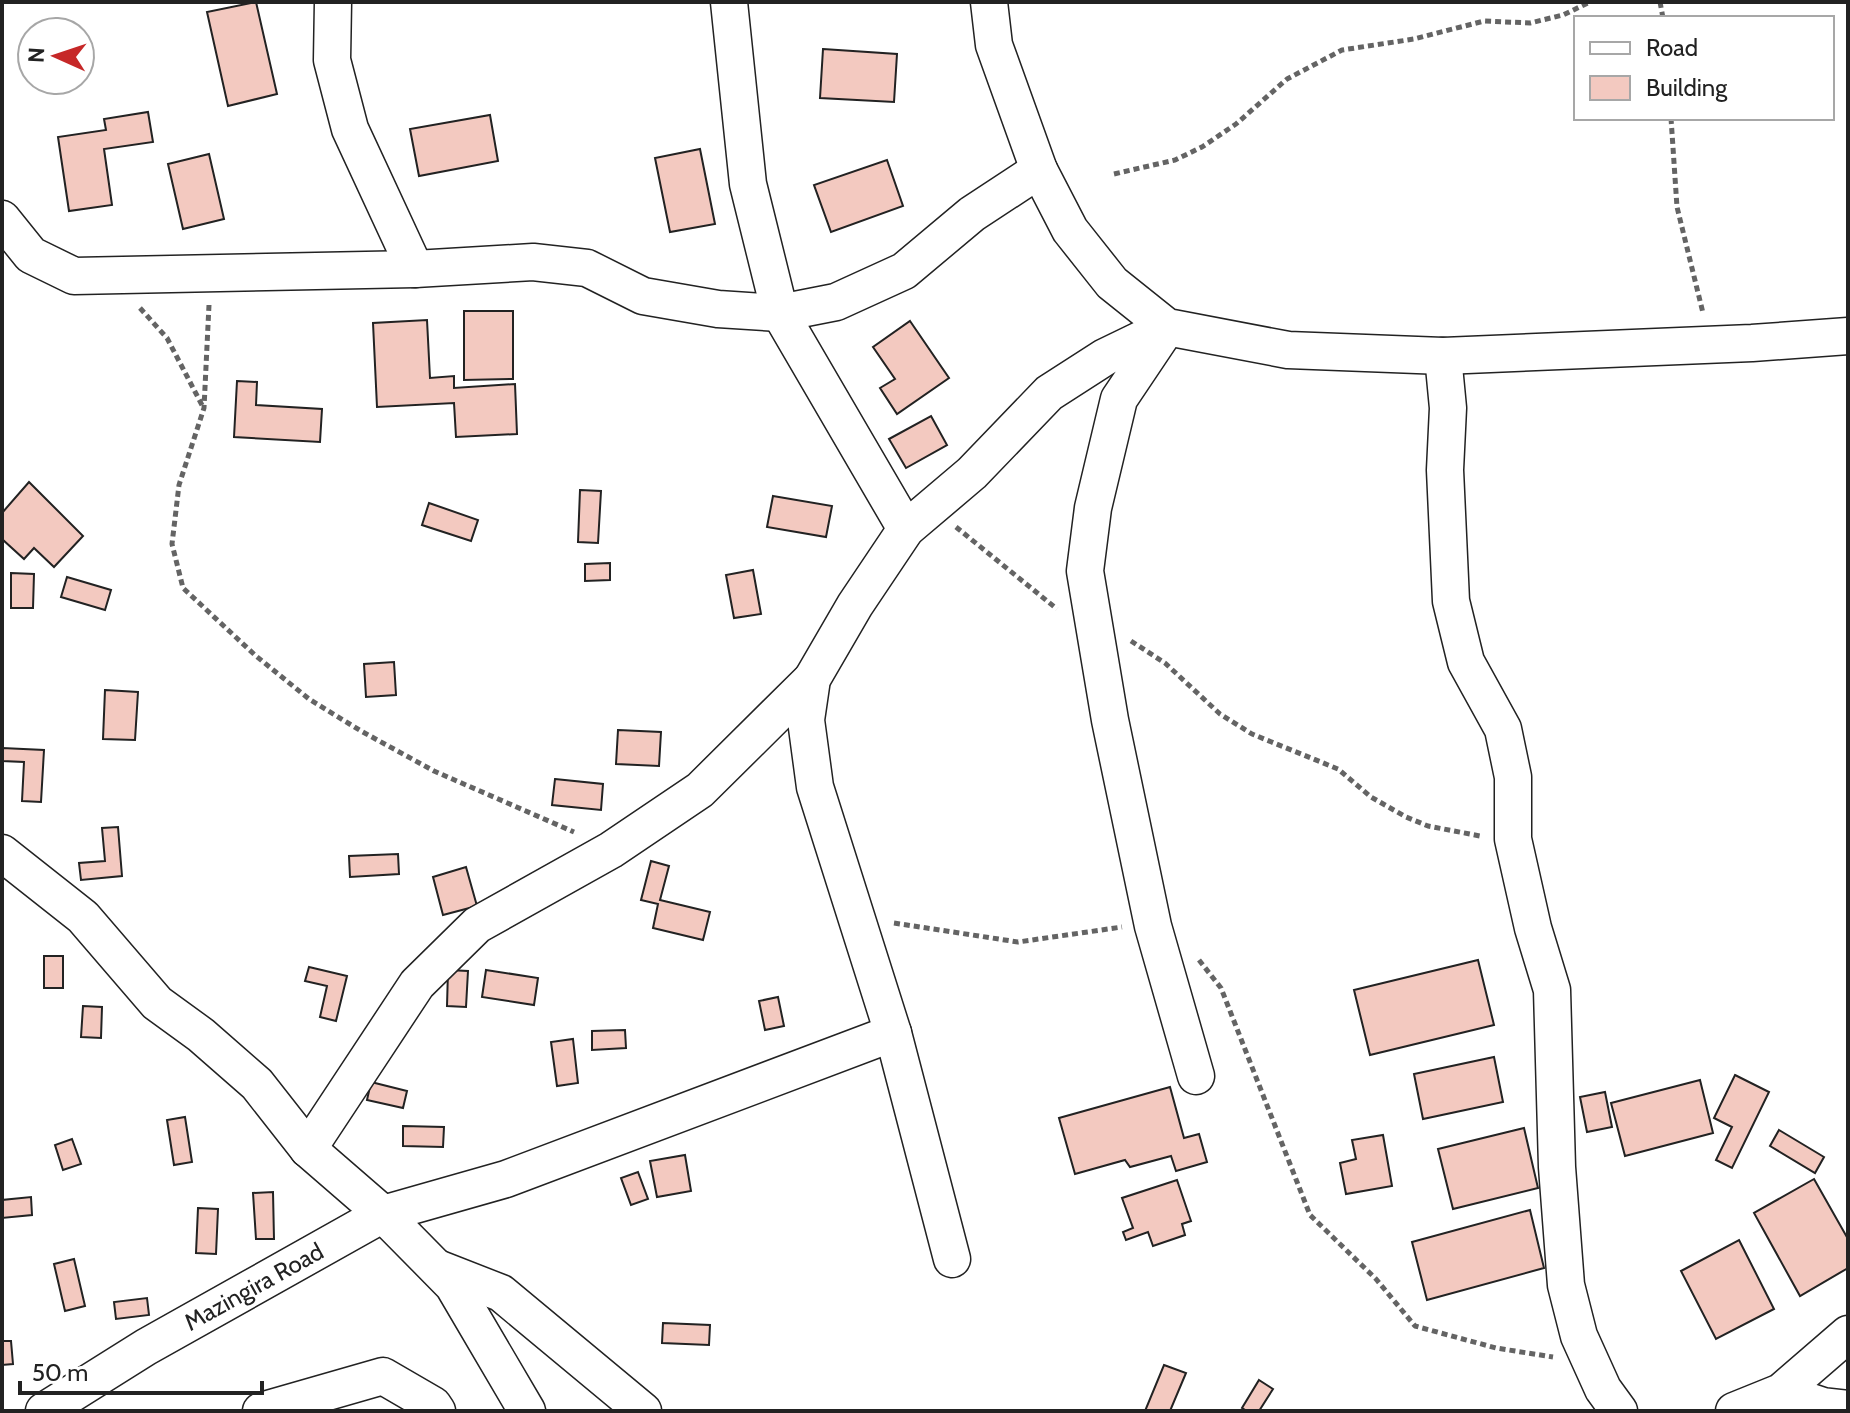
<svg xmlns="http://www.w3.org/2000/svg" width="1850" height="1413" viewBox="0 0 1850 1413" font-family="Cabin,sans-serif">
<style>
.building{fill:#f3c9c0;stroke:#222;stroke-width:2}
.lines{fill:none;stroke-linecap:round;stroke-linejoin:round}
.minor-casing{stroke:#222;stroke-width:39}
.path{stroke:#646464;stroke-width:5;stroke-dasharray:6 4;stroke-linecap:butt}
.minor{stroke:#fff;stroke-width:36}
.labels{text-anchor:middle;stroke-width:6;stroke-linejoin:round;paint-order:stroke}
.street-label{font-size:24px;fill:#222;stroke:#fff}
</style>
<rect width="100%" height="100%" fill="#fff"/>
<g class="building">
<polygon points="256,2 277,94 228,106 207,12"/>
<polygon points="823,49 897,54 894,102 820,98"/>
<polygon points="148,112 153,142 104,149 112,205 69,211 58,137 106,130 104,119"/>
<polygon points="490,115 498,161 419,176 410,129"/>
<polygon points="700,149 715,224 670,232 655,158"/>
<polygon points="209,154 224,219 183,229 168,164"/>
<polygon points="887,160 903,206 831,232 814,185"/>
<polygon points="464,311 513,311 513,379 464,380"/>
<polygon points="427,320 430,378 454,376 454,388 515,384 517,434 456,437 454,403 377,407 373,323"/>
<polygon points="910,321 949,378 897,414 880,388 895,379 873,347"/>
<polygon points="237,381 257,382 256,405 322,409 320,442 234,437"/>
<polygon points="931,416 947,445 906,468 889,439"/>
<polygon points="29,482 83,536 54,567 34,548 24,559 2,539 2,513"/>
<polygon points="580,490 601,491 598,543 578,542"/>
<polygon points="773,496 832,506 826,537 767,527"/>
<polygon points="429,503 478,520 471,541 422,525"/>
<polygon points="610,563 610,580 585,581 585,564"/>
<polygon points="753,570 761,614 734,618 726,575"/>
<polygon points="11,573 34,574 33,608 11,608"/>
<polygon points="67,577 111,590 105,610 61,597"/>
<polygon points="394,662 396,695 366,697 364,664"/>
<polygon points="105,690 138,692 135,740 103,739"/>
<polygon points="618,730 661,732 659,766 616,764"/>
<polygon points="2,748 44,750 41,802 22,801 24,762 2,761"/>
<polygon points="555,779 603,784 601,810 552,805"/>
<polygon points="118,827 122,876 81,880 79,863 105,861 102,828"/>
<polygon points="398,854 399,874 350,877 349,856"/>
<polygon points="651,861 669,866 660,900 710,912 703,940 653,928 658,904 641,900"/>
<polygon points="466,867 477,906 443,915 433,877"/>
<rect x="44" y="956" width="19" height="32"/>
<polygon points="1478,960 1494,1025 1370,1055 1354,990"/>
<polygon points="309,967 347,976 336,1021 320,1017 327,986 305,981"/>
<polygon points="448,970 468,971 466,1007 447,1006"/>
<polygon points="486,970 538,978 534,1005 482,997"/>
<polygon points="778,997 784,1026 765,1030 759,1001"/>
<polygon points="83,1006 102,1007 101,1038 81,1037"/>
<polygon points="625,1030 626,1048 592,1050 592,1031"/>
<polygon points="573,1039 578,1083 557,1086 551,1042"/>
<polygon points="1494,1057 1503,1102 1423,1119 1414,1074"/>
<polygon points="1735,1075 1769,1092 1732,1168 1716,1160 1732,1127 1714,1118"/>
<polygon points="1700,1080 1713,1133 1625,1156 1611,1103"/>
<polygon points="371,1082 407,1091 403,1108 367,1100"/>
<polygon points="1170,1087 1184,1138 1199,1134 1207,1162 1176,1171 1171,1156 1130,1167 1125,1160 1075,1174 1059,1118"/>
<polygon points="1605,1092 1612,1127 1587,1132 1580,1097"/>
<polygon points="185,1117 192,1162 174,1165 167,1120"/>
<polygon points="403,1126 444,1127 443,1147 403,1146"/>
<polygon points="1524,1128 1538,1188 1453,1209 1438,1149"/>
<polygon points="1779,1130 1824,1157 1815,1173 1770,1146"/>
<polygon points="1383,1135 1392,1186 1346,1194 1340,1163 1356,1159 1352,1140"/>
<polygon points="72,1139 81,1164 63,1170 55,1145"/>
<polygon points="685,1155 691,1191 657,1197 650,1161"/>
<polygon points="638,1172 648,1199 631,1205 621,1178"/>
<polygon points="1814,1179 1848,1239 1848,1268 1800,1296 1754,1213"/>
<polygon points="1177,1180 1191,1221 1182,1224 1185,1235 1153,1246 1148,1232 1126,1240 1123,1232 1133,1228 1122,1198"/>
<polygon points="273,1192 274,1239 256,1239 253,1193"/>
<polygon points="31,1197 32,1215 2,1218 2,1200"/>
<polygon points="198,1208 218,1209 216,1254 196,1253"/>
<polygon points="1530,1210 1544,1268 1427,1300 1412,1242"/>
<polygon points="1739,1240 1774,1309 1716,1339 1681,1271"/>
<polygon points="74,1259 85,1306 65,1311 54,1264"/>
<polygon points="147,1298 149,1315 116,1319 114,1302"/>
<polygon points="663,1323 710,1325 709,1345 662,1343"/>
<polygon points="2,1341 11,1341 13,1364 2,1365"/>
<polygon points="1164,1365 1186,1373 1170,1411 1145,1411"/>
<polygon points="1259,1380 1273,1389 1259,1411 1247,1411 1242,1408"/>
</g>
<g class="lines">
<defs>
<g id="minor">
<polyline points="333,2 332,60 350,129 415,269"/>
<polyline points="729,2 748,184 780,313 906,529"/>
<polyline points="989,2 994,45 1039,170 1070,230 1112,283 1167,327 1288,350 1443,356 1752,343 1848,336"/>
<polyline points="2,219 31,255 74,276 415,269 533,262 587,268 643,296 718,309 780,313 836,302 904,271 972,214 1039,170"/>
<polyline points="1166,329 1119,399 1093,508 1085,571 1110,720 1153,926 1196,1076"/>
<polyline points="1443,356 1448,408 1445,470 1451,601 1466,662 1503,729 1513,777 1513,839 1533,928 1552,990 1557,1167 1566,1285 1579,1336 1603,1389 1619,1411"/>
<polyline points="2,853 83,917 157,1003 201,1035 257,1084 308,1149 383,1214 506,1179 893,1033"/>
<polyline points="308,1149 417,984 477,925 611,850 700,790 812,679"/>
<polyline points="952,1259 893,1033 815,787 806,720 812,679 855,605 906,529 972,473 1049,393 1105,357 1167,327"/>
<polyline points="437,1268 501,1293 643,1411"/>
<polyline points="1781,1392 1823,1406 1848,1409"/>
<polyline points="44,1411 146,1347 383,1214 453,1285 527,1411"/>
<polyline points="261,1411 383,1376 433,1405 437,1411"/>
<polyline points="1734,1411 1781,1392 1848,1334"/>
</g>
</defs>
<use href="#minor" class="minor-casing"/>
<g class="path">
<polyline points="1660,2 1663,18"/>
<polyline points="1671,118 1677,207 1703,313"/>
<polyline points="1114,174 1175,160 1202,147 1236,124 1287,79 1342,50 1414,39 1484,21 1530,23 1563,15 1590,2"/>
<polyline points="209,305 204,408 179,485 172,544 183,588 256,656 309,699 361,731 434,771 574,832"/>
<polyline points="140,308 167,338 203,407"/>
<polyline points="956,527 1057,609"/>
<polyline points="1131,641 1165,663 1220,714 1252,734 1338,769 1371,797 1406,817 1428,826 1480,836"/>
<polyline points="894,923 1018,942 1122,927"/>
<polyline points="1199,960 1221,988 1310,1215 1376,1279 1415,1326 1496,1348 1553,1357"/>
</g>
<use href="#minor" class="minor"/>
</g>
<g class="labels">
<g class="street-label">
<text transform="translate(254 1287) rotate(-29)" y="8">Mazingira Road</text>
</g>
</g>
<rect width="1850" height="1413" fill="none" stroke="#222222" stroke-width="8"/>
<rect x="1574" y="16" width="260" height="104" fill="#ffffff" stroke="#a7a7a7" stroke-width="2"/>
<rect x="1590" y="42" width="40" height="12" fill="#ffffff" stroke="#a7a7a7" stroke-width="2"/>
<text x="1646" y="56" font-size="24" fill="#222222">Road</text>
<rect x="1590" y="76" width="40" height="24" fill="#f3c9c0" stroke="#a7a7a7" stroke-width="2"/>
<text x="1646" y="96" font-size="24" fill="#222222">Building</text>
<g transform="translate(56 56) rotate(273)"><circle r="38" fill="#ffffff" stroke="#a7a7a7" stroke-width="2"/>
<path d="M0-6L14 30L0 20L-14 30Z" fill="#c62828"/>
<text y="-12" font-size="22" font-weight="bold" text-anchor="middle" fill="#222222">N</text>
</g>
<path d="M20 1381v12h242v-12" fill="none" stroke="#222222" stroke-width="4"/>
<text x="32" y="1381" font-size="24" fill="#222222" stroke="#ffffff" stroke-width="6" paint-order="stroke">50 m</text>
</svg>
